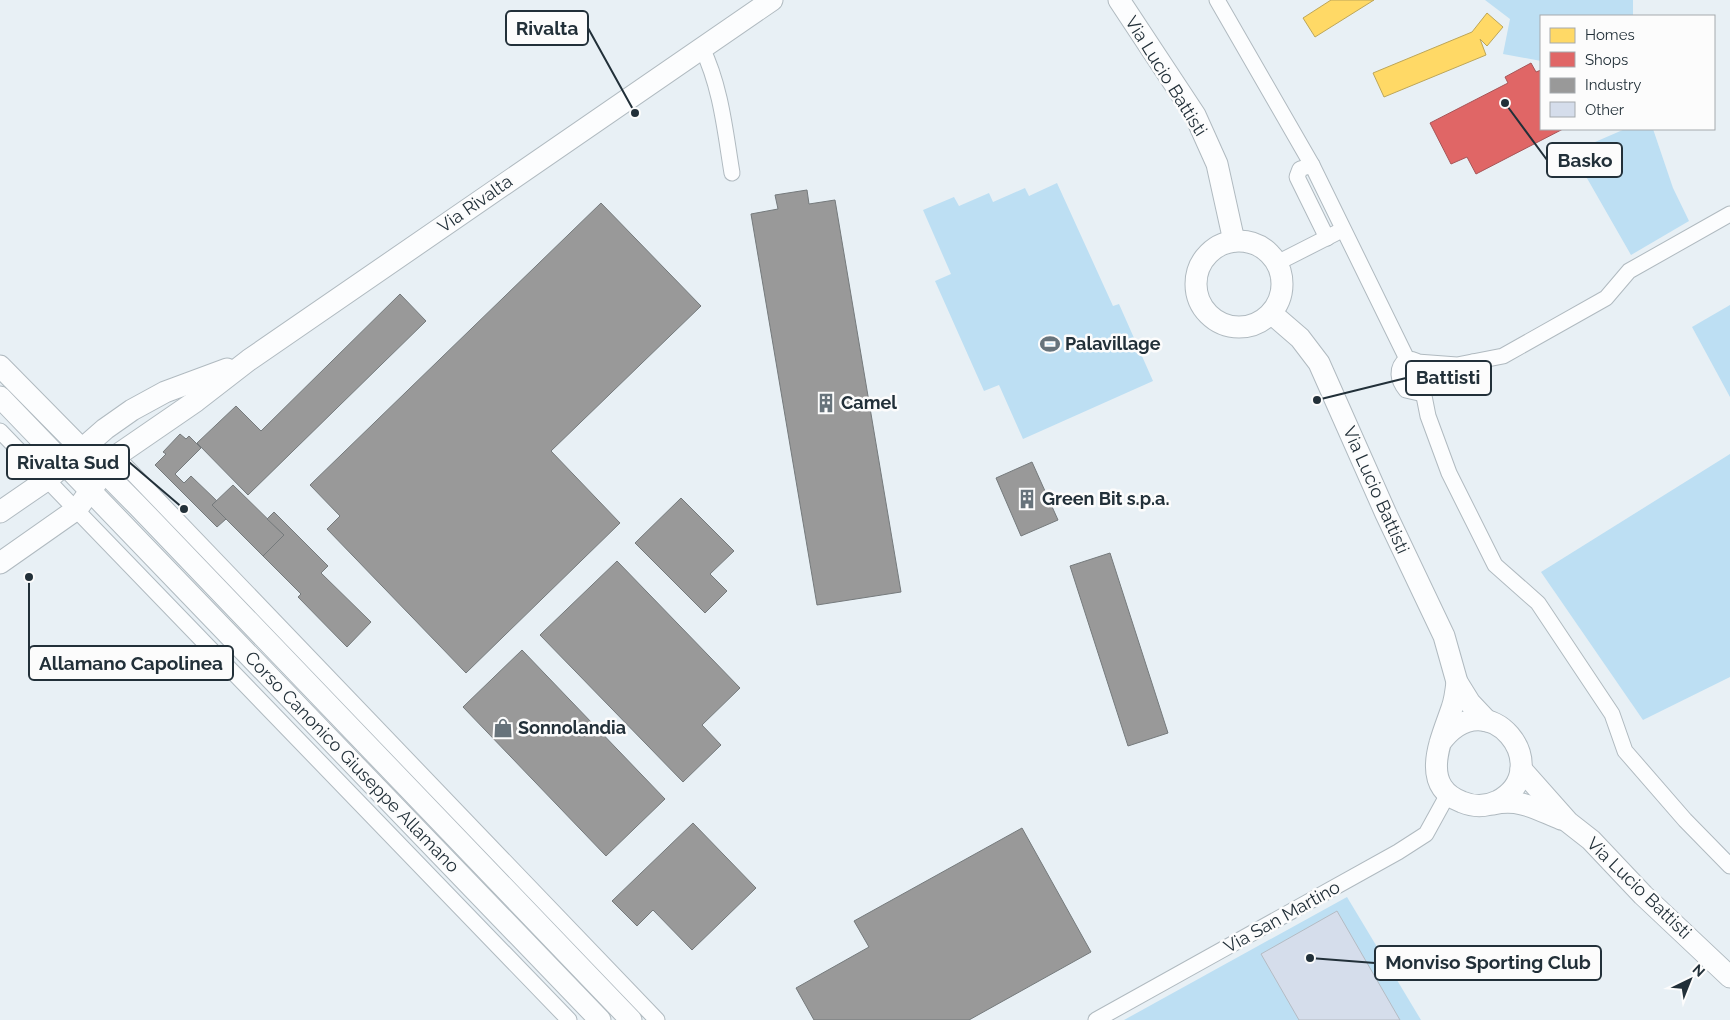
<svg xmlns="http://www.w3.org/2000/svg" width="1730" height="1020" viewBox="0 0 1730 1020" font-family="Raleway,sans-serif">
<style>
.green{fill:#bddff3}
.homes{fill:#ffd966;stroke:#bda658}
.shops{fill:#e06666;stroke:#a75658}
.industry{fill:#999;stroke:#757a7c}
.building{fill:#d5ddeb;stroke:#b4bbc3}
.lines{fill:none;stroke-linecap:round;stroke-linejoin:round}
.street-casing{stroke:#b0bac0;stroke-width:17}
.secondary-casing{stroke:#b0bac0;stroke-width:23}
.street{stroke:#fcfdfe;stroke-width:15}
.secondary{stroke:#fcfdfe;stroke-width:21}
.labels{text-anchor:middle;stroke-width:5;stroke-linejoin:round;paint-order:stroke}
.street-label{font-size:18px;fill:#223039;stroke:#fcfcfc}
.poi-label{font-size:18px;font-weight:bold;fill:#223039;stroke:#fcfcfc;text-anchor:start}
.leader{fill:none;stroke:#223039;stroke-width:2}
.callout-dot{fill:#223039;stroke:#fcfcfc;stroke-width:2}
.callout{fill:#fcfcfc;stroke:#223039;stroke-width:2}
.callout-label{font-size:19px;text-anchor:middle;font-weight:bold;fill:#223039}
</style>
<rect width="100%" height="100%" fill="#e8f0f5"/>
<g class="green">
<polygon points="1485,0 1633,0 1633,16 1541,16 1541,61 1503,54 1510,19"/>
<polygon points="1625,129 1653,129 1673,188 1689,221 1631,255 1572,152"/>
<polygon points="1057,183 1113,306 1119,304 1153,381 1023,439 999,385 984,391 935,281 951,274 923,210 954,197 959,206 989,193 993,202 1025,188 1029,196"/>
<polygon points="1730,305 1730,397 1692,327"/>
<polygon points="1730,454 1730,677 1643,720 1541,572"/>
<polygon points="1347,897 1421,1020 1124,1020"/>
</g>
<g class="homes">
<polygon points="1331,0 1374,0 1315,37 1303,18"/>
<polygon points="1487,13 1503,27 1487,46 1480,39 1486,55 1384,97 1373,73 1472,32"/>
</g>
<polygon class="shops" points="1531,63 1536,72 1541,70 1541,129 1563,129 1476,174 1467,157 1451,164 1430,123 1508,83 1505,77"/>
<g class="industry">
<polygon points="807,190 809,204 835,200 901,592 817,605 751,214 778,209 775,195"/>
<polygon points="601,203 701,306 551,451 620,523 466,673 327,529 340,516 310,485"/>
<polygon points="400,294 426,321 248,495 197,443 236,406 261,431"/>
<polygon points="180,434 186,439 189,436 201,448 175,474 184,483 191,476 217,501 212,505 226,519 217,527 155,465 166,454 163,452"/>
<polygon points="1032,462 1058,520 1021,536 996,478"/>
<polygon points="233,485 284,535 263,556 212,505"/>
<polygon points="681,498 734,551 710,574 727,591 705,613 635,543"/>
<polygon points="274,512 328,566 321,573 371,622 347,647 298,597 301,594 263,556 284,535 267,519"/>
<polygon points="1110,553 1168,733 1128,746 1070,566"/>
<polygon points="617,561 740,688 702,725 721,745 683,782 540,635"/>
<polygon points="522,650 665,799 606,856 463,707"/>
<polygon points="693,823 756,888 692,950 653,910 637,926 612,901"/>
<polygon points="1022,828 1091,952 969,1020 814,1020 796,988 869,947 854,921"/>
</g>
<polygon class="building" points="1337,911 1400,1020 1299,1020 1261,954"/>
<g class="lines">
<defs>
<g id="street">
<polyline points="1217,0 1312,165 1407,359"/>
<path d="M702 48C721 87 725 131 732 173"/>
<polyline points="1312,165 1300,169 1297,177 1327,238"/>
<polyline points="1277,263 1336,233"/>
<path d="M1407 359C1422 359 1428 372 1427 385L1419 393 1406 390C1398 380 1395 368 1407 359Z"/>
<polyline points="1417,362 1457,365 1503,356 1606,298 1629,271 1730,214"/>
<polyline points="1473,362 1423,391 1428,416 1449,473 1495,565 1538,603 1612,714 1625,751 1685,820 1730,866"/>
<polyline points="0,431 569,1020"/>
<polyline points="82,449 116,456 657,1020"/>
<polyline points="1096,1020 1398,852 1426,834 1448,794"/>
</g>
<g id="secondary">
<polyline points="1119,0 1195,115 1217,164 1234,241"/>
<circle cx="1239" cy="284" r="43"/>
<polyline points="1271,313 1300,338 1319,363 1386,514 1444,636 1457,682 1470,703 1487,721"/>
<polyline points="0,366 137,505 631,1020"/>
<polyline points="0,397 600,1020"/>
<polyline points="0,512 48,479 105,429 132,410 165,392 227,369"/>
<polyline points="0,563 77,509 116,456 196,401 249,360 772,0"/>
<path d="M1440 743C1488 677 1558 769 1498 801 1486 807 1474 807 1462 802 1418 785 1442 738 1452 708 1455 700 1456 691 1457 682"/>
<polyline points="1521,769 1568,822 1591,840 1643,895 1730,977"/>
<path d="M1493 804C1520 798 1536 809 1561 819"/>
</g>
</defs>
<use href="#street" class="street-casing"/>
<use href="#secondary" class="secondary-casing"/>
<use href="#street" class="street"/>
<use href="#secondary" class="secondary"/>
</g>
<defs>
<symbol id="stadium-bare" viewBox="-9 -9 18 18"><path d="M0-5a6.5 5 0 1 0 0 10a6.5 5 0 1 0 0-10ZM-3.5-1.8h7v3.6h-7Z" fill="#67737b" stroke="#fcfcfc" stroke-width="2.5" paint-order="stroke"/></symbol>
<symbol id="building-bare" viewBox="-9 -9 18 18"><path d="M-4-6H4V6H1V3H-1V6H-4ZM-2.5-4.3h1.7v1.8h-1.7ZM.8-4.3h1.7v1.8H.8ZM-2.5-1h1.7V.8h-1.7ZM.8-1h1.7V.8H.8Z" fill="#67737b" stroke="#fcfcfc" stroke-width="2.5" paint-order="stroke"/></symbol>
<symbol id="shop-bare" viewBox="-9 -9 18 18"><path d="M-5-2.5h2.3a2.7 3.5 0 0 1 5.4 0H5L5.5 6h-11ZM-1.5-2.5h3a1.5 2.3 0 0 0-3 0Z" fill="#67737b" stroke="#fcfcfc" stroke-width="2.5" paint-order="stroke"/></symbol>
</defs>
<g fill-rule="evenodd">
<use href="#stadium-bare" x="1036" y="330" width="28" height="28"/>
<use href="#building-bare" x="812" y="389" width="28" height="28"/>
<use href="#building-bare" x="1013" y="485" width="28" height="28"/>
<use href="#shop-bare" x="489" y="714" width="28" height="28"/>
</g>
<g class="labels">
<g class="street-label">
<text transform="translate(1166 76) rotate(58)" y="6">Via Lucio Battisti</text>
<text transform="translate(475 204) rotate(-35)" y="6">Via Rivalta</text>
<text transform="translate(1376 490) rotate(66)" y="6">Via Lucio Battisti</text>
<text transform="translate(352 762) rotate(46)" y="6">Corso Canonico Giuseppe Allamano</text>
<text transform="translate(1639 888) rotate(44)" y="6">Via Lucio Battisti</text>
<text transform="translate(1282 917) rotate(-29)" y="6">Via San Martino</text>
</g>
<g class="poi-label">
<text x="1065" y="350">Palavillage</text>
<text x="841" y="409">Camel</text>
<text x="1042" y="505">Green Bit s.p.a.</text>
<text x="518" y="734">Sonnolandia</text>
</g>
</g>
<path class="leader" d="M635 113L588 28M1505 103L1547 160M1317 400L1406 378M184 509L129 462M29 577L29 663M1310 958L1375 963"/>
<g class="callout-dot">
<circle cx="635" cy="113" r="5"/>
<circle cx="1505" cy="103" r="5"/>
<circle cx="1317" cy="400" r="5"/>
<circle cx="184" cy="509" r="5"/>
<circle cx="29" cy="577" r="5"/>
<circle cx="1310" cy="958" r="5"/>
</g>
<g class="callout">
<rect x="506" y="11" width="82" height="34" rx="5"/>
<rect x="1547" y="143" width="75" height="34" rx="5"/>
<rect x="1406" y="361" width="85" height="34" rx="5"/>
<rect x="7" y="445" width="122" height="34" rx="5"/>
<rect x="29" y="646" width="204" height="34" rx="5"/>
<rect x="1375" y="946" width="226" height="34" rx="5"/>
</g>
<g class="callout-label">
<text x="547" y="35">Rivalta</text>
<text x="1585" y="167">Basko</text>
<text x="1448" y="384">Battisti</text>
<text x="68" y="469">Rivalta Sud</text>
<text x="131" y="670">Allamano Capolinea</text>
<text x="1488" y="969">Monviso Sporting Club</text>
</g>
<rect x="1540" y="15" width="175" height="115" fill="#fcfcfc" stroke="#a5aaae"/>
<rect x="1550" y="28" width="25" height="15" fill="#ffd966" stroke="#a5aaae"/>
<text x="1585" y="40" font-size="15" fill="#223039">Homes</text>
<rect x="1550" y="52" width="25" height="15" fill="#e06666" stroke="#a5aaae"/>
<text x="1585" y="65" font-size="15" fill="#223039">Shops</text>
<rect x="1550" y="78" width="25" height="15" fill="#999999" stroke="#a5aaae"/>
<text x="1585" y="90" font-size="15" fill="#223039">Industry</text>
<rect x="1550" y="102" width="25" height="15" fill="#d5ddeb" stroke="#a5aaae"/>
<text x="1585" y="115" font-size="15" fill="#223039">Other</text>
<g transform="translate(1690 980) rotate(43)" stroke="#fcfcfc" stroke-width="4" paint-order="stroke">
<path d="M0-4L9 19L0 12L-9 19Z" fill="#223039"/>
<text y="-8" font-size="14" font-weight="bold" text-anchor="middle" fill="#223039">N</text>
</g>
</svg>
